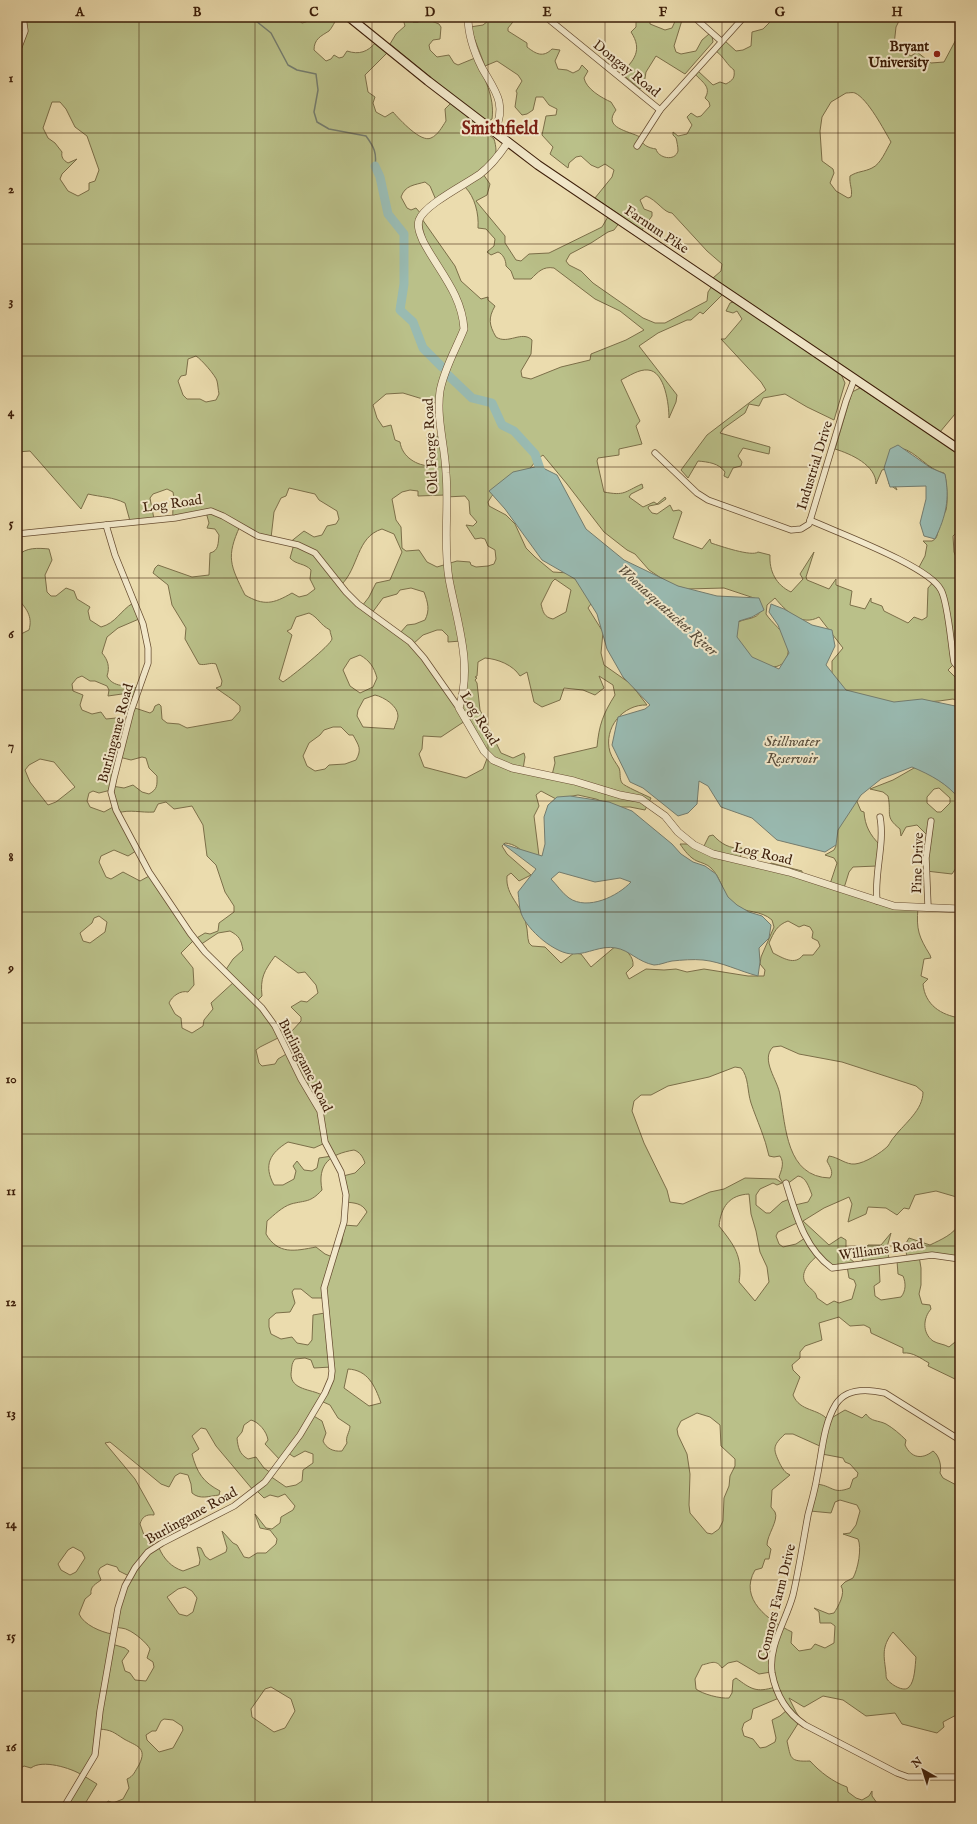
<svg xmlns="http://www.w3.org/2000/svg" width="977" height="1824" viewBox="0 0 977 1824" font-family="'IM FELL English',serif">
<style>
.green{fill:#bac089;stroke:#7c6f49;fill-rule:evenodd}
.water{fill:#99bab1;stroke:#747c6e;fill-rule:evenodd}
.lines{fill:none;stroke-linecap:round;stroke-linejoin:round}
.stream{stroke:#747c6e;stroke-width:1.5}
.river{stroke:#99bab1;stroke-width:9}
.minor-casing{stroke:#684e32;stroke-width:7}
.tertiary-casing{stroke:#684e32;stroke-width:8}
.secondary-casing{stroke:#3d1e09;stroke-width:10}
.minor{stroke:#f2e8ca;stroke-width:5.5}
.tertiary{stroke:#f2e8ca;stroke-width:7}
.secondary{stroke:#f2e8ca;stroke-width:8}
.grid{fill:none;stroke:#3d1e09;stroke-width:1;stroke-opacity:0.55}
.poi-dot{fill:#8f2418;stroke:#f2e8ca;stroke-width:1.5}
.labels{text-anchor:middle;stroke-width:4;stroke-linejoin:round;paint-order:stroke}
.poi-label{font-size:14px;font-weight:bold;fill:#3d1e09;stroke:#f2e8ca;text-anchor:end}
.street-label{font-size:14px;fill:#3d1e09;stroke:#f2e8ca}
.water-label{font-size:15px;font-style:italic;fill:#594d3b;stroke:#f2e8ca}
.district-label{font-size:18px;font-weight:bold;fill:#7a1f14;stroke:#f2e8ca}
.neatline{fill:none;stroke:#3d1e09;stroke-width:1.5}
.grid-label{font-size:13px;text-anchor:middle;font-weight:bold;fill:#3d1e09}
</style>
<rect width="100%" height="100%" fill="#ebdcae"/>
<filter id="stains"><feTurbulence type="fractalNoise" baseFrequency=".005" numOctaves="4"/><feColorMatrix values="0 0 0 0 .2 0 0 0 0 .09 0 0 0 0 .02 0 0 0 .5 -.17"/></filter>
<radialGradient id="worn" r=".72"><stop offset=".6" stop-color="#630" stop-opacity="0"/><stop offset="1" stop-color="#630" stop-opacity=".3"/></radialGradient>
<g class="green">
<path d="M17 17H294L302 23 306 22 312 17H338C335 21 332 28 329 31 321 36 314 39 314 50L326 61 331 59 334 55 339 58 343 57 347 51C359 55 368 52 376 42L388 52 365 75 368 92 375 97 373 103 376 112 385 117 393 112C400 120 421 143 431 138 438 135 442 127 446 121L445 109 451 103 494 139C495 142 496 147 496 151 494 167 450 191 436 200L430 186 425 182C415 185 405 185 401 197L407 208 411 210 416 208 422 215V219L455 266 461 281 481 299 488 297V300L495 306C488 318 489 325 496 337 508 345 522 330 532 340L531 354 521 371 522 377 531 379 561 367 590 360 591 354 626 340 644 330 620 311 595 299 554 268C543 266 538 272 531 279H514L511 271 506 266C506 260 503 254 498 252L491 255 487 252 494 246 495 239 486 229 478 228C479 214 475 197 465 187L483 174 490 184 487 195 476 201 505 236V243L516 260 521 261 529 254 549 253 602 227 609 215 620 222 614 230 608 232 591 243 570 254 566 261 569 265 581 271 593 283 643 318 655 323H665L707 301 708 292 712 286 723 294 703 314 700 312 691 320H687L658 333 639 346 677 395 676 402 669 418C669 405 665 371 648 370 639 369 629 376 621 380L640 421 636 426 642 444 619 449V455L598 458 597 461 604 492C625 496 624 492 642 484L643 488 631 494 629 497 643 507 654 502 657 504 665 497 666 499 659 504 649 506 648 508 652 513 657 514 670 505 673 511 679 510 682 512 673 538 675 539 702 549 710 539 711 543C720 546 752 557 758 552L770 555C769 571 776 585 791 592L803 579 800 574 814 552 806 577 807 580 829 589 836 579V585L852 591 850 605 865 609 871 598V602L882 606 884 611 908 623 914 617 922 620 927 617 928 588 934 581 918 569 925 556 927 545 923 541H932C939 538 937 531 939 525 940 519 944 515 946 510 948 503 947 479 944 473 928 470 917 452 901 448L892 479 897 490 889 484 886 469 882 470 876 484C876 465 851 454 835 449L852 392 860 388 960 454V529L953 536 954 552 960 567V663L954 664 948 670 960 682V702L953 699 939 701 878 705 832 684V661L843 648 819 617C801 627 786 611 775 598L767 605 766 614C771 622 785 633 787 640 793 663 777 674 757 662 751 659 744 648 737 643L735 624C744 617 757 621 761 610L757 599 724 588 687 589 670 584 649 570 635 554 627 550 604 532 567 484 543 455C534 461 534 465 527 471 514 481 496 486 488 502L489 506 506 515 515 524 526 548 535 557 553 572 569 573 574 575 593 601 588 608 603 632 601 653 604 665 631 684 647 705C623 704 603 728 610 752 612 758 616 763 619 768 621 773 619 778 622 783 624 786 645 795 651 798L645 810 630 807H616L596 799 578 795 556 799 541 791 536 795 539 806 534 816 539 856 527 855C520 849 515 844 505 843L502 846 507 854 531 875 519 881 511 873 507 876C505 896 523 906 526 924 528 931 527 937 529 943L532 946 545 947 561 963 574 953 581 954 591 967 617 945C626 950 634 956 633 966L626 973 629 979 646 969 664 970 676 969 687 972 704 969 748 976H764L765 970 760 964 761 957 774 927 772 920C761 910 746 913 735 906 723 898 722 878 711 868 707 864 702 863 697 861 690 858 684 850 680 844H692L703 848 709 836 713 835C721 844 730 849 742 848L740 860 770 866 771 863 802 871V875L830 884 837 863 834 858 825 855 834 850 836 846C831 829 847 811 855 797L861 811 864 812C865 826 870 835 880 845L877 866 853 867 849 872 844 888 874 899 918 908C916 930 919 937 930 955L931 958 924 959 921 976 928 979 923 984C925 1005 941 1015 960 1018V1198L936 1191 915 1195 909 1209 904 1208 897 1215 886 1208 868 1207 866 1214 848 1222 852 1204 849 1197 824 1208 803 1221 829 1245 841 1237 846 1240V1255L856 1264H861L868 1245H881L891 1233 887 1247 889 1259 879 1262 880 1282 874 1286 875 1296 881 1300 901 1297C906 1291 906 1283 903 1276L898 1274 897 1261 907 1257 905 1245 909 1238 930 1245C942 1239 953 1235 960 1223V1259L919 1256 921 1268V1285L919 1294 922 1304 930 1305 931 1309C923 1318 922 1333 933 1341 938 1344 944 1344 949 1347L955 1342 960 1344V1385L955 1379 928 1366 929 1363C920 1358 913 1352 903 1353V1348L871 1333 870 1328 864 1325 850 1326 839 1317 819 1323 822 1340 805 1346 800 1352V1358L792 1365 793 1370 800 1377 793 1395C800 1412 818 1408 828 1420L845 1410 862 1418 866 1414C871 1422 878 1420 886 1424 893 1428 900 1434 906 1440L905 1445C911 1458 922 1460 933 1451 939 1455 942 1466 940 1473L943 1478 960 1487V1713L943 1722 944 1727 937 1733 902 1724 895 1713 866 1716 843 1700 823 1696 804 1707 789 1698 796 1712 804 1724 799 1722 787 1741C791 1758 789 1762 810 1761 820 1772 833 1782 847 1787L848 1792 856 1798 862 1800 869 1796 872 1791V1796L877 1803 873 1807H104L108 1801 113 1803 123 1799 129 1788 127 1779C134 1776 135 1771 139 1765 148 1747 136 1746 124 1739 113 1732 112 1730 99 1729L97 1746 82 1775C71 1768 42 1759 31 1768L24 1766 19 1769 17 1776V633L21 634 29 630C33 616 26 608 17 598L18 556C25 547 39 548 49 549L52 560 45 575 47 592 51 596H56L66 588 74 591 77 599 90 607 88 611 90 620 101 627C116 623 120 611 133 603L139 619 118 628 107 637 102 653C108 660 110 667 107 676 113 688 127 685 138 688L134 697 122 694 108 696 109 690 107 686 95 681H90L82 676 77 678 72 684 73 691 83 695 80 705 82 710 92 714 101 712 106 719 116 718 126 722 132 707 150 713 153 711 155 706 159 704 161 706 162 719 167 723 179 724 187 728 232 720 240 711V706C233 699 224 694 216 688L221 686 222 681 216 664C210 662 205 666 199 664L185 639 186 628 172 605 168 585 153 573 155 568 158 565 192 577 209 575 210 553C219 551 218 543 219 535L215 529 207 528 209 523 206 512 173 517C172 508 175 501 173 492L167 489 153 494 150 498 154 519 130 521 125 503C113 497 101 497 88 494L81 509 30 451 17 452ZM52 102H60L66 109 75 127 87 136 99 170 95 181 89 183V190L78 196 68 191 60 179 62 174 77 159 68 163C63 160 61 157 62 152L55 143 48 138 43 128ZM196 356C201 359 216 376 217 381 218 385 218 389 219 394L216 400 206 402 200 399H187L183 395 178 381 181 376 186 375 188 359ZM403 393 439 404 442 436 427 437 431 466C417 466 402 457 400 442L395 440 391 425 383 427 377 418 373 405 386 394ZM289 488 315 494 319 500 337 511 339 519 336 524 327 526 322 535 314 537 304 531 289 543 294 544 290 558C296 565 305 563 311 570L310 579 315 589 307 595 299 597 292 593C273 604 264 606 245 595 230 565 226 557 240 526L271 538 274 512 281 498 286 496ZM410 490 418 491V496L445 495 446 497 465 496 469 501 470 514 477 522 473 526 466 525 475 539 481 538 485 539 488 546 495 550 496 559 494 564 488 566 476 567 471 565 470 562 457 561 437 567 427 562 419 550 406 551 402 548 401 527 396 520 392 499 402 492ZM382 529 394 534 402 552 390 580 376 583 369 597 362 606 341 585C359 568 356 537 382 529ZM555 579 571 590 566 612 553 619C544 617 543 612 541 604L552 582ZM411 588 424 592C428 603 430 610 425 620L415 624 407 625 400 633 372 613 383 598 397 594 400 590ZM309 613C319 618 319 624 330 630 330 633 332 637 332 639 331 645 291 677 283 682L279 679 292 635 287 631 291 629 296 617ZM437 630H442L448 636V642L461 641 464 690 458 706 413 644 423 635ZM360 655C370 661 374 667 377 678L373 687 360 693 350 686 343 670 350 659ZM485 658C498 659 513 665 520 676L527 672 534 702 542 707 560 700 564 688 583 690 595 695 604 688 599 676 613 685 615 695C603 714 599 725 597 747L554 757 555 763 552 775 523 769 525 757 524 753 513 758 501 753 480 710 477 683 475 680 477 678 475 677 477 676 478 662ZM375 695C384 697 398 706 398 716 398 720 395 725 394 729L363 727 357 716 358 710 364 699ZM465 721 488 756 483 769 466 778 424 767 419 754 422 749 423 736 441 737ZM333 727H341L349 735H353C359 746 362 749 356 760L345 764 329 765 325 769 315 771 307 766 303 756 309 743 320 735 324 730ZM119 757 131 760 142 757 146 758 149 768 157 776C157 785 158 789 149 794L142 792 133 785 124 788 112 786ZM40 759 54 762 75 787 56 802 48 805 30 782 25 770 29 765ZM111 790 113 807 104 812 90 807 87 801 89 793 93 791 99 793ZM166 802 174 809 192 806 203 825 207 856 216 865 225 892 234 906V912L219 923 218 931 210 934 205 933 195 939 200 945 218 933 230 931C239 936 241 939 243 950L233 959 225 971 235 981 211 1003 213 1009 204 1020 203 1026 192 1033 182 1028 181 1018 175 1014 169 1003C172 996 181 990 188 992L194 985 193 968 181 953 194 940 151 875 140 881 123 872 111 879 106 877 99 862 101 856 114 850 128 856 136 851 118 813C130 809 141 813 154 812L158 804ZM99 916 107 922 105 932 90 943 83 941 80 933 92 923 94 918ZM788 921 799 927 804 925 810 927 813 932 812 938 818 941 820 946 813 955H803C795 966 783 958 773 953L769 943C774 932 777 925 788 921ZM275 956 298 973 305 972 316 985 318 993 307 1002 301 1001 291 1007 301 1017V1021L292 1031 281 1036 257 1001 262 996C260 978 264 971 275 956ZM280 1037 288 1053 278 1059 275 1064 262 1066 259 1063 256 1050 260 1047ZM781 1046 799 1054 842 1062 916 1086 923 1092C923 1110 905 1123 895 1136 892 1139 890 1143 888 1146 881 1153 865 1163 855 1164 846 1165 838 1157 829 1156L827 1161C830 1167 834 1172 830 1178 786 1177 786 1127 780 1095 778 1080 760 1060 773 1047ZM735 1067 741 1068C749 1077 747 1091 751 1103 757 1121 765 1137 769 1156L774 1157 780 1156C785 1163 781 1171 779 1177L783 1183 787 1184 798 1176C806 1177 809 1187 812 1195L808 1202 795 1205 792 1198 782 1202 770 1213H766L756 1205V1195L760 1189 773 1183 777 1185 782 1183 776 1179 745 1178 724 1189 710 1192 683 1204 670 1202 667 1190 644 1143 632 1111 634 1101 641 1095H651L668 1086 709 1077ZM288 1142 314 1148 325 1143 332 1156 319 1158 317 1168 312 1171 304 1170 297 1161 293 1166 296 1171 294 1179 283 1185H274C263 1165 270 1153 288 1142ZM354 1150C360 1152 363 1157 365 1163L355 1173 343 1176 345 1202C355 1203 362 1203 367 1212L357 1226 344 1225 342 1242 335 1258 325 1254 316 1247C295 1251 278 1255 266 1234L267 1221C274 1215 282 1207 291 1204 306 1200 310 1203 322 1190 317 1164 330 1154 354 1150ZM749 1194 751 1214 756 1231 760 1252 767 1267 769 1282 755 1301 739 1282C743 1256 734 1245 719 1226 721 1207 729 1195 749 1194ZM799 1222 805 1238 796 1244 783 1247 779 1244 776 1236 778 1232ZM817 1256 832 1268 847 1266 849 1278 854 1280 856 1285 852 1299 839 1303 834 1301 827 1305 817 1298C816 1292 812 1290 808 1286 797 1275 809 1263 817 1256ZM294 1289H301L312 1298H325V1313L313 1315 312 1340 308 1345 297 1343 292 1337 281 1339 271 1334 269 1327V1319L276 1313 290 1312 295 1303 292 1292ZM305 1358 311 1360 314 1368 331 1367 330 1380 322 1395C311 1389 291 1390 291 1374 292 1368 291 1364 295 1359ZM348 1369C368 1370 375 1386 381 1403L369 1406 344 1388ZM321 1401 330 1405 338 1418 350 1426C350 1432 345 1437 347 1443L342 1451C333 1452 326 1448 323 1441L326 1433 322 1421 312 1415ZM697 1413 710 1417 720 1425 721 1446 735 1459V1466L730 1476 729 1486 724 1498 723 1521 719 1529 712 1534 707 1533 690 1513 689 1505 690 1474 687 1454 678 1435 677 1429 681 1421ZM251 1420C259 1422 267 1432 268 1440L265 1444 281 1461 288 1453 294 1457 305 1451 313 1454V1463L303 1470 302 1481 296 1485 286 1487 270 1476 271 1473 264 1468 256 1457 248 1459C239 1454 238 1447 237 1438L242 1432 244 1425ZM201 1428 206 1429 216 1446 253 1490H256L264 1498 270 1495 278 1497 285 1494 295 1506 293 1510 281 1517 280 1523 272 1529 266 1528 255 1514 260 1528 270 1530 277 1539 276 1544 266 1553H257L249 1558 244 1557 237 1545 233 1543 222 1531 227 1548 226 1552 210 1560 205 1556 201 1548 197 1547 200 1560 199 1565 183 1571C171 1567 164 1559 159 1548H156L144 1535 140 1524C142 1517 146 1514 154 1515V1513L135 1479 105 1443 110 1442 161 1484 169 1487 175 1476 180 1473 188 1475 191 1484 192 1493C200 1500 209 1496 219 1495L220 1491C203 1482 197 1473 192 1454L199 1449 192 1436ZM785 1434H793L822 1447V1454L843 1458 845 1462 850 1464 858 1473 857 1477 853 1479 850 1488C832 1495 833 1485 815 1484L810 1511 831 1513 835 1502 840 1500 857 1505 860 1511 856 1525 850 1533 843 1534 858 1539C862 1548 858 1569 853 1578L845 1582 841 1586C846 1593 838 1607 834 1613L829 1614 814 1608 819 1612 820 1623H831L835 1626 834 1643 825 1648 815 1644 811 1649 799 1651 791 1643 792 1632C769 1621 738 1599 755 1570L762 1568 765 1559H769L771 1549 767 1545C767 1535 779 1520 775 1512 774 1510 772 1509 771 1507L772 1490 790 1475C784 1472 783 1469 780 1464 773 1449 772 1446 785 1434ZM73 1547 82 1552 85 1558 76 1572 70 1575 61 1570 58 1564 68 1550ZM107 1564 117 1567 119 1571 131 1577 118 1608 115 1627C119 1628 125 1628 128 1630 135 1633 147 1643 150 1649L147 1658 153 1662 154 1667 146 1681 135 1680 130 1673 125 1671 122 1661 129 1651 125 1648 112 1644V1634C101 1632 84 1625 79 1614L85 1599 91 1594C90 1586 96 1584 101 1580L98 1572 100 1568ZM185 1587 192 1591 197 1598 193 1612 187 1616 179 1614 167 1597 178 1589ZM893 1632 916 1657C915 1666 915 1681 909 1687 904 1693 890 1684 887 1679 886 1678 886 1675 886 1673 884 1656 881 1647 893 1632ZM737 1661 759 1674 771 1672 775 1687C756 1693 751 1689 736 1678L733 1680 732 1693 729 1698C721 1699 702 1694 696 1689L695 1679 702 1665C711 1663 716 1659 722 1668L728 1663ZM271 1687 291 1699 295 1711 285 1728 274 1732 252 1717 251 1709 265 1689ZM779 1698 787 1710 780 1716 772 1720 776 1738 775 1742 766 1747 760 1748 753 1739 744 1736 742 1729 744 1723 751 1719 753 1709ZM164 1719 173 1720 182 1726 183 1730 173 1748 159 1752 147 1740 146 1735 152 1731H156L161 1721Z"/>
<path d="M399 17H410L413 22H418L424 18 439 24 441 27 440 39 433 40 429 45 430 50 437 57 449 55 454 63 458 65 475 58C484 77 495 97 492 119L487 122 483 120 390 44 396 34 405 26 403 19Z"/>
<path d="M490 17 496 19 500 17H517L508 28V31L527 43V47C536 54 543 58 552 49L560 50 555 61 558 69 567 70 573 73 579 70 582 65 588 71 584 78C586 89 602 98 611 102L616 110C602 128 629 131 640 137 641 145 649 148 656 149 658 158 675 162 678 151 678 147 677 142 676 138L673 135V132L678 136 687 134 692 125 687 117 691 113 697 117 701 116 710 106 709 102 705 98C712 87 702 82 695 74L698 71 713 85 720 82 726 84C733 80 735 78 734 70 727 65 724 57 716 51L725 41 736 51 743 50 751 46 752 32 763 29 775 17H901L896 27 894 45 911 56 917 52 931 63 944 62 960 32V408L940 432 713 278 721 271 722 264 707 251 672 213C664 213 657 200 646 196L640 200 644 209 652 212V216L642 230 595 198 612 177 614 170 605 164 598 168 591 165 581 156 576 157 569 163 568 168 550 154 553 147 542 135 546 116 556 115 557 109 549 105 543 97H536L533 110 527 114 522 115 515 107 517 93 516 91 522 81 518 75 497 61 485 66 470 27 483 25 488 21ZM846 93C849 93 853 92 855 93 868 99 884 130 891 142 886 150 881 164 872 168 864 172 858 171 850 176 849 184 853 190 851 197L848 198 836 191 830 183 834 173 833 169 822 161 820 131 822 117 831 102Z"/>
<path d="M636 17 650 18V24L665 30 672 28 677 17H683L674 46 676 52 681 54 696 51 702 40 709 34 712 36 713 42 685 74 656 56 646 72 644 84 640 89 621 73C634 61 643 50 631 32L636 27Z"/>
<path d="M733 302H737L841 374 845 383 834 420 807 407 785 394 763 398 759 406 749 404 745 413 724 428 720 433 770 447 769 454 743 448 738 456 742 462 741 466 733 468 728 478 724 476 725 472C719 463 708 462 698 461L688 478 681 470 707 435 766 390 761 382 721 339H725L742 319 737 311 733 313 726 311 730 303Z"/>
<path d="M920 767 960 795V867L956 868 952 874 926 871 927 835 917 825 906 827 901 836 900 829C884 816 892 815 888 796L883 792 870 789 893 780 914 768ZM939 788 950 798V803L941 812H937L927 803V797L934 789Z"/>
<polygon points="84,1776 97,1784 86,1802 87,1807 72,1807 67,1803"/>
</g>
<g class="water">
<path d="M898 445 931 468 945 474C950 499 946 516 935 539L924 536 920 523 926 499V486L890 487 884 468 890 449Z"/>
<path d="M539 466 557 475 586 529 624 560 678 586 717 596 759 598 764 610 752 617 739 621 737 637 752 657 779 669 789 653 778 625 769 612 771 604 784 609 812 625 832 630 835 646 826 665 846 690 894 702 922 699 960 707V800C948 784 931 775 912 767L881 779 861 795 838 830 836 845 825 852 777 840 752 818 721 807 708 786 699 781 697 804 688 813 678 816 643 788 630 782 612 745 618 717 645 709 650 705 623 677 607 649 597 614 575 579 542 560 505 509 489 491 513 472Z"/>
<path d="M570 796 609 802 632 811 672 844 681 854 693 862 705 866 716 874 728 897 737 905 749 912 762 916 771 925 769 938 759 948 760 962 758 976C739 971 722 962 703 960 693 959 682 960 672 961 666 962 660 965 654 965 638 962 629 950 616 948 601 945 588 954 574 954 556 955 527 930 521 913 519 907 519 899 518 892L536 869 503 844 542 856 545 844 544 817 548 805 557 797ZM559 872 595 882 620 878 631 882C618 896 588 911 569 898 562 893 557 885 551 879Z"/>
</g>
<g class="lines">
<path class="stream" d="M251 17 271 33 288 65 297 70 316 74 318 90 314 112 317 122 329 129 366 136C374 147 377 153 375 166"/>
<g class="river">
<polyline points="375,166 380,177 388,214 404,234 404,284 400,310 413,322 423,348 442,367"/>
<polyline points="448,375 472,398 492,403 502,425 514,431 535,454 543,478"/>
</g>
<defs>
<g id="minor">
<polyline points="546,17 660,110"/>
<polyline points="694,17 721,41"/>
<polyline points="17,52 25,31 23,17"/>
<polyline points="637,146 660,110 744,17"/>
<polyline points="655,453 697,493 708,500 791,530 801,529 809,524 846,401 854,380"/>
<path d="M810 520C838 533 929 566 941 590 948 602 951 645 954 662L960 670"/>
<polyline points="17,534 175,518 211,511 223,516 258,536 298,545 315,553 346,592 358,604 410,642 424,658 459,708"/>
<path d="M877 901C874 873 885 844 880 817"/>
<polyline points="928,906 926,858 931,821"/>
<path d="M786 1183C796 1214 804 1248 832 1268L932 1255 960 1259"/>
<path d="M960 1440 885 1393C868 1389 847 1387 836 1404 823 1425 822 1454 817 1477 815 1490 811 1503 808 1515 803 1542 799 1569 793 1595 786 1621 768 1646 772 1673 776 1695 787 1713 805 1725L897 1773 908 1777H960"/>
<polyline points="64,1807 95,1755 100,1711 118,1608 125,1586 135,1568 148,1552 162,1543 234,1506 265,1482 300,1435 325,1393 331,1379 332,1371 324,1288 344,1222 346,1195 341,1172 325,1142 320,1111 301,1079 275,1026 262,1008 205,952 190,933 149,872 116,810 111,792 114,778 131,711 148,663 148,648 143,624 115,555 106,525"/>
</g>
<g id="tertiary">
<path d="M468 17C468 34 474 52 482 68 495 91 507 103 495 131"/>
<path d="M508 142C500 154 492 165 480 174 466 184 424 205 419 220 417 227 420 234 423 241 438 270 462 294 464 329 456 349 444 369 440 391 436 418 445 446 446 473 449 508 443 544 449 579 457 622 473 665 459 708L484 751 493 760 512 768 574 781 620 795 641 799 665 816 678 832 694 845 713 854 789 872 894 906 960 909"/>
</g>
<polyline id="secondary" points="349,17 428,81 538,165 960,450"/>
</defs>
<use href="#minor" class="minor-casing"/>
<use href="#tertiary" class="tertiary-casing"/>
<use href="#secondary" class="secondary-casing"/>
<use href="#minor" class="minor"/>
<use href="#tertiary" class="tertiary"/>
<use href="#secondary" class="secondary"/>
</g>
<path class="grid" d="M139 17V1807M255 17V1807M372 17V1807M488 17V1807M605 17V1807M722 17V1807M838 17V1807M17 133H960M17 244H960M17 356H960M17 467H960M17 578H960M17 690H960M17 801H960M17 912H960M17 1023H960M17 1134H960M17 1246H960M17 1357H960M17 1468H960M17 1580H960M17 1691H960"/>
<circle class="poi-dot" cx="937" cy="54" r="4"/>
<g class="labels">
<g class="poi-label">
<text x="929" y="51">Bryant<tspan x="929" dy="16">University</tspan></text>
</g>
<g class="street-label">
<text transform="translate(627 68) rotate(39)" y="5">Dongay Road</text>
<text transform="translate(657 229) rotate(34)" y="5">Farnum Pike</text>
<text transform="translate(430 446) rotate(-93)" y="5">Old Forge Road</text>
<text transform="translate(814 465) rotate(-73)" y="5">Industrial Drive</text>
<text transform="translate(172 503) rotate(-8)" y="5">Log Road</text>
<text transform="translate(480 718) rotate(58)" y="5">Log Road</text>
<text transform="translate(115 733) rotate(-75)" y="5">Burlingame Road</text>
<text transform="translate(763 853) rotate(13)" y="5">Log Road</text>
<text transform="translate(917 863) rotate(-88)" y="5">Pine Drive</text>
<text transform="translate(306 1065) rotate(63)" y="5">Burlingame Road</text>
<text transform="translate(881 1249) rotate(-8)" y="5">Williams Road</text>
<text transform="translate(191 1515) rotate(-29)" y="5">Burlingame Road</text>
<text transform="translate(776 1602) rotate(-76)" y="5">Connors Farm Drive</text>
</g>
<g class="water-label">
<text transform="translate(668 610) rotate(42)" y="5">Woonasquatucket River</text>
<text x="792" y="746">Stillwater<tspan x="792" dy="17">Reservoir</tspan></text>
</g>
<g class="district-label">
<text x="500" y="134">Smithfield</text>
</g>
</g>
<rect width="977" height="1824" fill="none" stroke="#ebdcae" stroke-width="44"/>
<g transform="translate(923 1770) rotate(321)" stroke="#f2e8ca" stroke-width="3" paint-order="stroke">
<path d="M0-3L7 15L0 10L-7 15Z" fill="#3d1e09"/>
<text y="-6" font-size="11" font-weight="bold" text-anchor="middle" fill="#3d1e09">N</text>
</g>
<rect x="22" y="22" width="933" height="1780" class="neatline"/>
<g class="grid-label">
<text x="80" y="16">A</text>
<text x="197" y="16">B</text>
<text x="314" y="16">C</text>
<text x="430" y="16">D</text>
<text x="547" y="16">E</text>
<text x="663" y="16">F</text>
<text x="780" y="16">G</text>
<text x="897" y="16">H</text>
<text x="11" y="82">1</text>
<text x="11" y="193">2</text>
<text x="11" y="305">3</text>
<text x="11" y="416">4</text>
<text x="11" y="527">5</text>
<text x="11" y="638">6</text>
<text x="11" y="750">7</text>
<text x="11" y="861">8</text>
<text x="11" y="972">9</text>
<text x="11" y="1083">10</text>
<text x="11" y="1195">11</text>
<text x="11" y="1306">12</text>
<text x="11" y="1417">13</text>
<text x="11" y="1528">14</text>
<text x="11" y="1640">15</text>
<text x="11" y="1751">16</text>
</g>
<rect width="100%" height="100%" filter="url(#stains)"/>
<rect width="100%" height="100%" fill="url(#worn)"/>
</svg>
